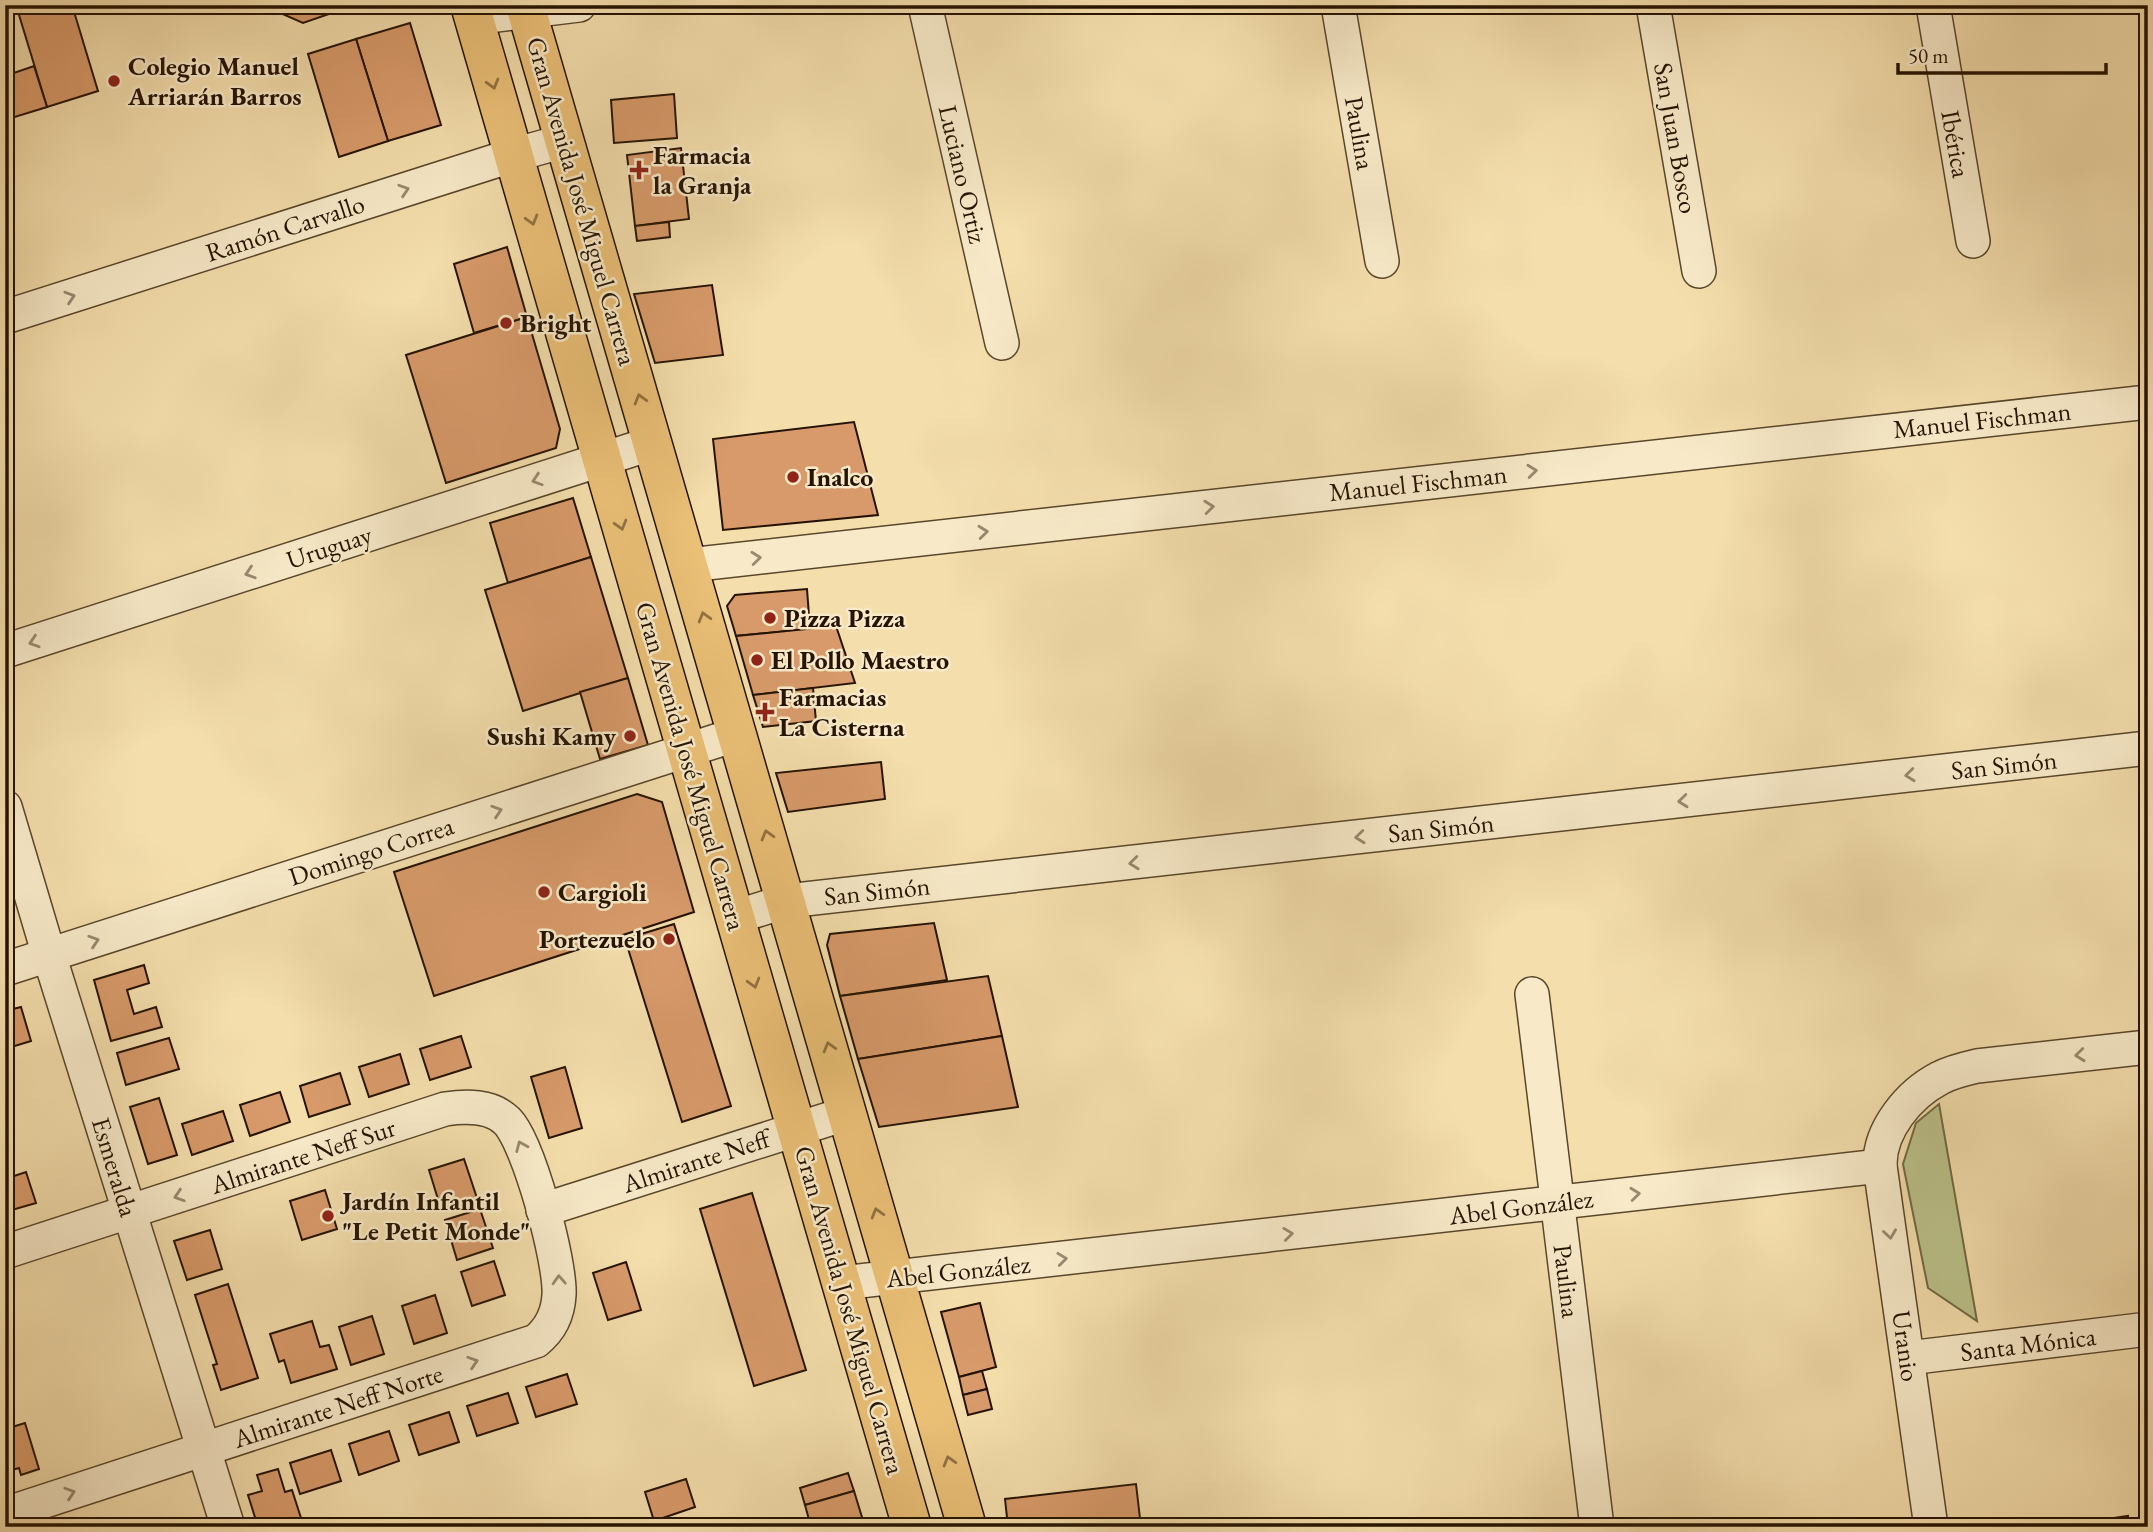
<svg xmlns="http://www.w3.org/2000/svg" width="2153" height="1532" viewBox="0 0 2153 1532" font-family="'EB Garamond',serif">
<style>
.green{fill:#bbc18a;stroke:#706a45;stroke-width:2}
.building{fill:#d89a6a;stroke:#251300;stroke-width:2}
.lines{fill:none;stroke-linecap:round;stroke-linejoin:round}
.street-casing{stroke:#59462b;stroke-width:36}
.primary-casing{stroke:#251300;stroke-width:41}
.street{stroke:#f8eac9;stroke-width:33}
.primary{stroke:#eabf76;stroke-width:38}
.oneway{stroke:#917241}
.oneway2{stroke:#99896f}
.poi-dot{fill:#8f2418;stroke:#f8eac9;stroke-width:2.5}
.labels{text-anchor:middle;stroke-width:5;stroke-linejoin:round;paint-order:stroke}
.poi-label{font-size:26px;font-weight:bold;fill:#251300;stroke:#f8eac9;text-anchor:start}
.street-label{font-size:26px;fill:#251300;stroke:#f8eac9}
</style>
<rect width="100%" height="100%" fill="#f4deac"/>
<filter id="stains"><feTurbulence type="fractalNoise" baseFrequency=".00286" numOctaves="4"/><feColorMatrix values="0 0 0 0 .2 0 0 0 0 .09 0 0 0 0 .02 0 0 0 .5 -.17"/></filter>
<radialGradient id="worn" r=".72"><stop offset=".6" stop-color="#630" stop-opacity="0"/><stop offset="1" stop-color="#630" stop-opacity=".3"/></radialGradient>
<polygon class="green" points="1939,1104 1977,1321 1928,1288 1903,1164 1916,1123"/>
<g class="building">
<polygon points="16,5 72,5 98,91 47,107"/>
<polygon points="272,5 355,5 303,23 271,9"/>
<polygon points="410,23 441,125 388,141 356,39"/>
<polygon points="356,39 388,141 339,157 308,54"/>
<polygon points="34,66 47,107 5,120 5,76"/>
<polygon points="674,94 677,138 614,143 611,100"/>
<polygon points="681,148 689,219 635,226 627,155"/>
<polygon points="669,222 670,237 637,241 635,226"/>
<polygon points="507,247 527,317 474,333 454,264"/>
<polygon points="712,285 723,355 655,363 634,294"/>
<polygon points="527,317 560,429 556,448 446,483 406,355"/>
<polygon points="854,422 878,515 723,530 713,439"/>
<polygon points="573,498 591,557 508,583 490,523"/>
<polygon points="591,557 628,678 523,711 485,590"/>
<polygon points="807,589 810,629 736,636 727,606 735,595"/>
<polygon points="836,626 855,683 753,695 736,636"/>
<polygon points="628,678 648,745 600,759 580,692"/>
<polygon points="813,688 816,721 763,727 753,695"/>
<polygon points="881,762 885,799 788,812 776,773"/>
<polygon points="637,794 662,802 694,912 434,996 394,872"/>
<polygon points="934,923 947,980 840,996 827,945 830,934"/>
<polygon points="674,924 731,1106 682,1122 625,939"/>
<polygon points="144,965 149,983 127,990 134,1014 156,1007 162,1027 111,1041 94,980"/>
<polygon points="988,976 1002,1036 858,1059 840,996"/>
<polygon points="21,1007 31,1041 5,1049 5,1011"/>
<polygon points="461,1036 471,1067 430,1080 420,1049"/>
<polygon points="1002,1036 1018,1107 879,1127 858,1059"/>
<polygon points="169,1038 179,1069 126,1085 117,1053"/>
<polygon points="400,1054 409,1084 369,1097 359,1067"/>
<polygon points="565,1067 582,1128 549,1138 531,1077"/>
<polygon points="340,1073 350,1104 309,1117 300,1086"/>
<polygon points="280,1092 290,1122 250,1136 240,1105"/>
<polygon points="159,1098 177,1155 148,1164 130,1107"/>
<polygon points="223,1111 233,1141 192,1155 182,1124"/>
<polygon points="464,1159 477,1198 441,1209 429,1170"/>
<polygon points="26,1172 36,1203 5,1212 5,1179"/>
<polygon points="325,1190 337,1229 302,1240 290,1201"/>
<polygon points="752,1193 806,1370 754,1386 700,1209"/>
<polygon points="480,1209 493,1248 457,1260 445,1220"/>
<polygon points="210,1230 222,1269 187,1280 174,1241"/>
<polygon points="494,1261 505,1295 472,1306 461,1272"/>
<polygon points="626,1262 641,1310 608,1320 593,1273"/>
<polygon points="228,1284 258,1378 221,1390 213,1365 217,1364 195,1295"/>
<polygon points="435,1295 447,1333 414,1344 402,1306"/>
<polygon points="980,1303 996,1367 959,1377 941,1312"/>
<polygon points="372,1316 384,1354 351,1365 339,1327"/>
<polygon points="312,1321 320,1347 329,1345 337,1369 291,1383 284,1360 279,1362 270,1334"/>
<polygon points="982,1371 987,1389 963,1395 959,1377"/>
<polygon points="567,1374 577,1404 536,1417 526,1387"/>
<polygon points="987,1389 992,1409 968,1415 963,1395"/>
<polygon points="508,1393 518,1423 477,1436 467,1406"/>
<polygon points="449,1412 459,1442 419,1455 409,1425"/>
<polygon points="25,1423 39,1469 21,1475 19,1468 5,1472 5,1440 12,1438 9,1428"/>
<polygon points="389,1431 399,1461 359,1475 349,1444"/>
<polygon points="331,1450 341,1481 300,1494 290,1463"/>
<polygon points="278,1469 285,1492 292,1490 302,1521 284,1527 258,1527 248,1495 262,1491 257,1475"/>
<polygon points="848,1473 854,1491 805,1505 800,1488"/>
<polygon points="686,1479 695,1507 654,1521 645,1492"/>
<polygon points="1136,1484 1141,1527 1008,1527 1005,1499"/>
<polygon points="854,1491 865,1527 811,1527 805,1505"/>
<polygon points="2128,1516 2129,1527 2079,1527 2079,1523"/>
</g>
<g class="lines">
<defs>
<g id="street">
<polyline points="925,5 1002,343"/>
<polyline points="1338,5 1382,261"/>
<polyline points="1653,5 1699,271"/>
<polyline points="1933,5 1973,241"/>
<polyline points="473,18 579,5"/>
<polyline points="5,317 514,155 564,141"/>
<polyline points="689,565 2148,402"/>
<polyline points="5,651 653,443"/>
<polyline points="5,807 49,955 228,1527"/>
<polyline points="735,917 787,901 2148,748"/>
<polyline points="5,969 738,734"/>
<polyline points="1532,994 1597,1527"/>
<polyline points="543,1210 848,1113"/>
<path d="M5 1252 445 1109C466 1106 491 1105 507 1121 529 1143 561 1263 559 1295 558 1313 551 1329 536 1341L5 1514"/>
<polyline points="842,1283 1880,1166"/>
<polyline points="1908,1358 2148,1329"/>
<path d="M1931 1527 1880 1166C1879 1130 1909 1094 1940 1078 1951 1072 1964 1069 1977 1066L2148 1047"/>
</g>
<g id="primary">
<polyline points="470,5 912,1527"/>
<polyline points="525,5 967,1527"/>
</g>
</defs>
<use href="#street" class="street-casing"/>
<use href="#primary" class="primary-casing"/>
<use href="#street" class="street"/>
<use href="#primary" class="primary"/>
</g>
<defs><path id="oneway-chevron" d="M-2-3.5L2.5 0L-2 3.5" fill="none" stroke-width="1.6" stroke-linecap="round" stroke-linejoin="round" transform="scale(1.75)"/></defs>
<g class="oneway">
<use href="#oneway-chevron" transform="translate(493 84) rotate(74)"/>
<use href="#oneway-chevron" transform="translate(532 220) rotate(74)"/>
<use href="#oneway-chevron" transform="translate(640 399) rotate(-106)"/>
<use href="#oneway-chevron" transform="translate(621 525) rotate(74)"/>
<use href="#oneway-chevron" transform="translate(704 617) rotate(-106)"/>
<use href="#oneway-chevron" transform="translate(767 835) rotate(-106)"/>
<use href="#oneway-chevron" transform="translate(754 983) rotate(74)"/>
<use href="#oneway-chevron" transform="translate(829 1047) rotate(-106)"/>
<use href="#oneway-chevron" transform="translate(877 1213) rotate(-106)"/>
<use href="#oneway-chevron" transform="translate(949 1461) rotate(-106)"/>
</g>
<g class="oneway2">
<use href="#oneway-chevron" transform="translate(404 190) rotate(-18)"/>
<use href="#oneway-chevron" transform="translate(70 297) rotate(-18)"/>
<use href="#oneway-chevron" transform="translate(1532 471) rotate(-6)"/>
<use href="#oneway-chevron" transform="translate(537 480) rotate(162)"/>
<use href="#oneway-chevron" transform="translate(1209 507) rotate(-6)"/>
<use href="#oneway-chevron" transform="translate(983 532) rotate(-6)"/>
<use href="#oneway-chevron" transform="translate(756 558) rotate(-6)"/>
<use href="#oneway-chevron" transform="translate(250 573) rotate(162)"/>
<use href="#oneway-chevron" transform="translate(34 642) rotate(162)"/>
<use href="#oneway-chevron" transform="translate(1910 775) rotate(174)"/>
<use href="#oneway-chevron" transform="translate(1683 801) rotate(174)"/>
<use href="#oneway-chevron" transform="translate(497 811) rotate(-18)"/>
<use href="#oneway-chevron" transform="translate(1360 837) rotate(174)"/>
<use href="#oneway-chevron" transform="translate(1134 863) rotate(174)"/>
<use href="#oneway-chevron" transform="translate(94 941) rotate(-18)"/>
<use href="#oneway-chevron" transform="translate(2080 1055) rotate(174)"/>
<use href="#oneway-chevron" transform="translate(521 1146) rotate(-113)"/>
<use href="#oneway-chevron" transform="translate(1635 1194) rotate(-6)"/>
<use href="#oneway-chevron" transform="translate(179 1196) rotate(162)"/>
<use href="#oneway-chevron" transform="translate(1288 1234) rotate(-7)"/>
<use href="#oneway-chevron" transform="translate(1890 1234) rotate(82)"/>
<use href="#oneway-chevron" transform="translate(1062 1259) rotate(-7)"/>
<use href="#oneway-chevron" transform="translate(559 1280) rotate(-93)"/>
<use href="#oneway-chevron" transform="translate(473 1362) rotate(-18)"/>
<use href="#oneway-chevron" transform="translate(70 1493) rotate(-18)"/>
</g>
<g class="poi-dot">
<circle cx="114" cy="81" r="7"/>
<path d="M635.5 159.5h7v7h7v7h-7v7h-7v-7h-7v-7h7z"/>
<circle cx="506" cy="323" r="7"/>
<circle cx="793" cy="477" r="7"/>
<circle cx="770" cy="618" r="7"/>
<circle cx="757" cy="660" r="7"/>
<path d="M761.5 701.5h7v7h7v7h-7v7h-7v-7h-7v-7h7z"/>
<circle cx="630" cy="736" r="7"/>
<circle cx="544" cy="892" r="7"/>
<circle cx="669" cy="939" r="7"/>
<circle cx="328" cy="1216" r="7"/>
</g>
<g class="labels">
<g class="poi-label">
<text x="128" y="75">Colegio Manuel<tspan x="128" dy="30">Arriarán Barros</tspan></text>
<text x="653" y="164">Farmacia<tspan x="653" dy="30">la Granja</tspan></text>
<text x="520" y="332">Bright</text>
<text x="807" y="486">Inalco</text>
<text x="784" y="627">Pizza Pizza</text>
<text x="771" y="669">El Pollo Maestro</text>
<text x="779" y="706">Farmacias<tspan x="779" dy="30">La Cisterna</tspan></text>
<text x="616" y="745" text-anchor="end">Sushi Kamy</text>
<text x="558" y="901">Cargioli</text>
<text x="655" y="948" text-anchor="end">Portezuelo</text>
<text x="342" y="1210">Jardín Infantil<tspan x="342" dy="30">"Le Petit Monde"</tspan></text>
</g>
<g class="street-label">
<text transform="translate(1360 133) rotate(80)" y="9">Paulina</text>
<text transform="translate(1676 138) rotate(80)" y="9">San Juan Bosco</text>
<text transform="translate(1956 144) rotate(80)" y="9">Ibérica</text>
<text transform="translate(963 174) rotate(77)" y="9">Luciano Ortiz</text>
<text transform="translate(582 201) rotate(74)" y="9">Gran Avenida José Miguel Carrera</text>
<text transform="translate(285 228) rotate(-18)" y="9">Ramón Carvallo</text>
<text transform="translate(1982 420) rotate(-6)" y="9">Manuel Fischman</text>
<text transform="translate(1418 483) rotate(-6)" y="9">Manuel Fischman</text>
<text transform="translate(329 547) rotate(-18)" y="9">Uruguay</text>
<text transform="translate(2004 765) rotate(-6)" y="9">San Simón</text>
<text transform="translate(691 766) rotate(74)" y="9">Gran Avenida José Miguel Carrera</text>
<text transform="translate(1441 828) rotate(-6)" y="9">San Simón</text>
<text transform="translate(371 851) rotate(-18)" y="9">Domingo Correa</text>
<text transform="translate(877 891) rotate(-6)" y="9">San Simón</text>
<text transform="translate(303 1156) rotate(-18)" y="9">Almirante Neff Sur</text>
<text transform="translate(696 1161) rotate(-18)" y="9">Almirante Neff</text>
<text transform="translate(115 1167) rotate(73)" y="9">Esmeralda</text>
<text transform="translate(1521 1207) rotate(-7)" y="9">Abel González</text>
<text transform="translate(958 1271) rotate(-6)" y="9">Abel González</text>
<text transform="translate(1567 1281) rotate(83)" y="9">Paulina</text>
<text transform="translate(850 1310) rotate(74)" y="9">Gran Avenida José Miguel Carrera</text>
<text transform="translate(2028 1344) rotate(-7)" y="9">Santa Mónica</text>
<text transform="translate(1906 1346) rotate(82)" y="9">Uranio</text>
<text transform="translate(338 1406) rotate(-18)" y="9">Almirante Neff Norte</text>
</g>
</g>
<rect width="2153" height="1532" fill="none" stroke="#f4deac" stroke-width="28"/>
<rect x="7" y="7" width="2139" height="1518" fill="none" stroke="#251300" stroke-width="3.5"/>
<rect x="14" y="14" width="2125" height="1504" fill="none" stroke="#251300" stroke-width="2"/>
<path d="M1898 63v10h208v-10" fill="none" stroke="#251300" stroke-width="3.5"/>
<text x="1908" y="63" font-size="21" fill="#251300" stroke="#f8eac9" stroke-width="5" paint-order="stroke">50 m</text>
<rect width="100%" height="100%" filter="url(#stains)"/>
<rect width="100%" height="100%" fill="url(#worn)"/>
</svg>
